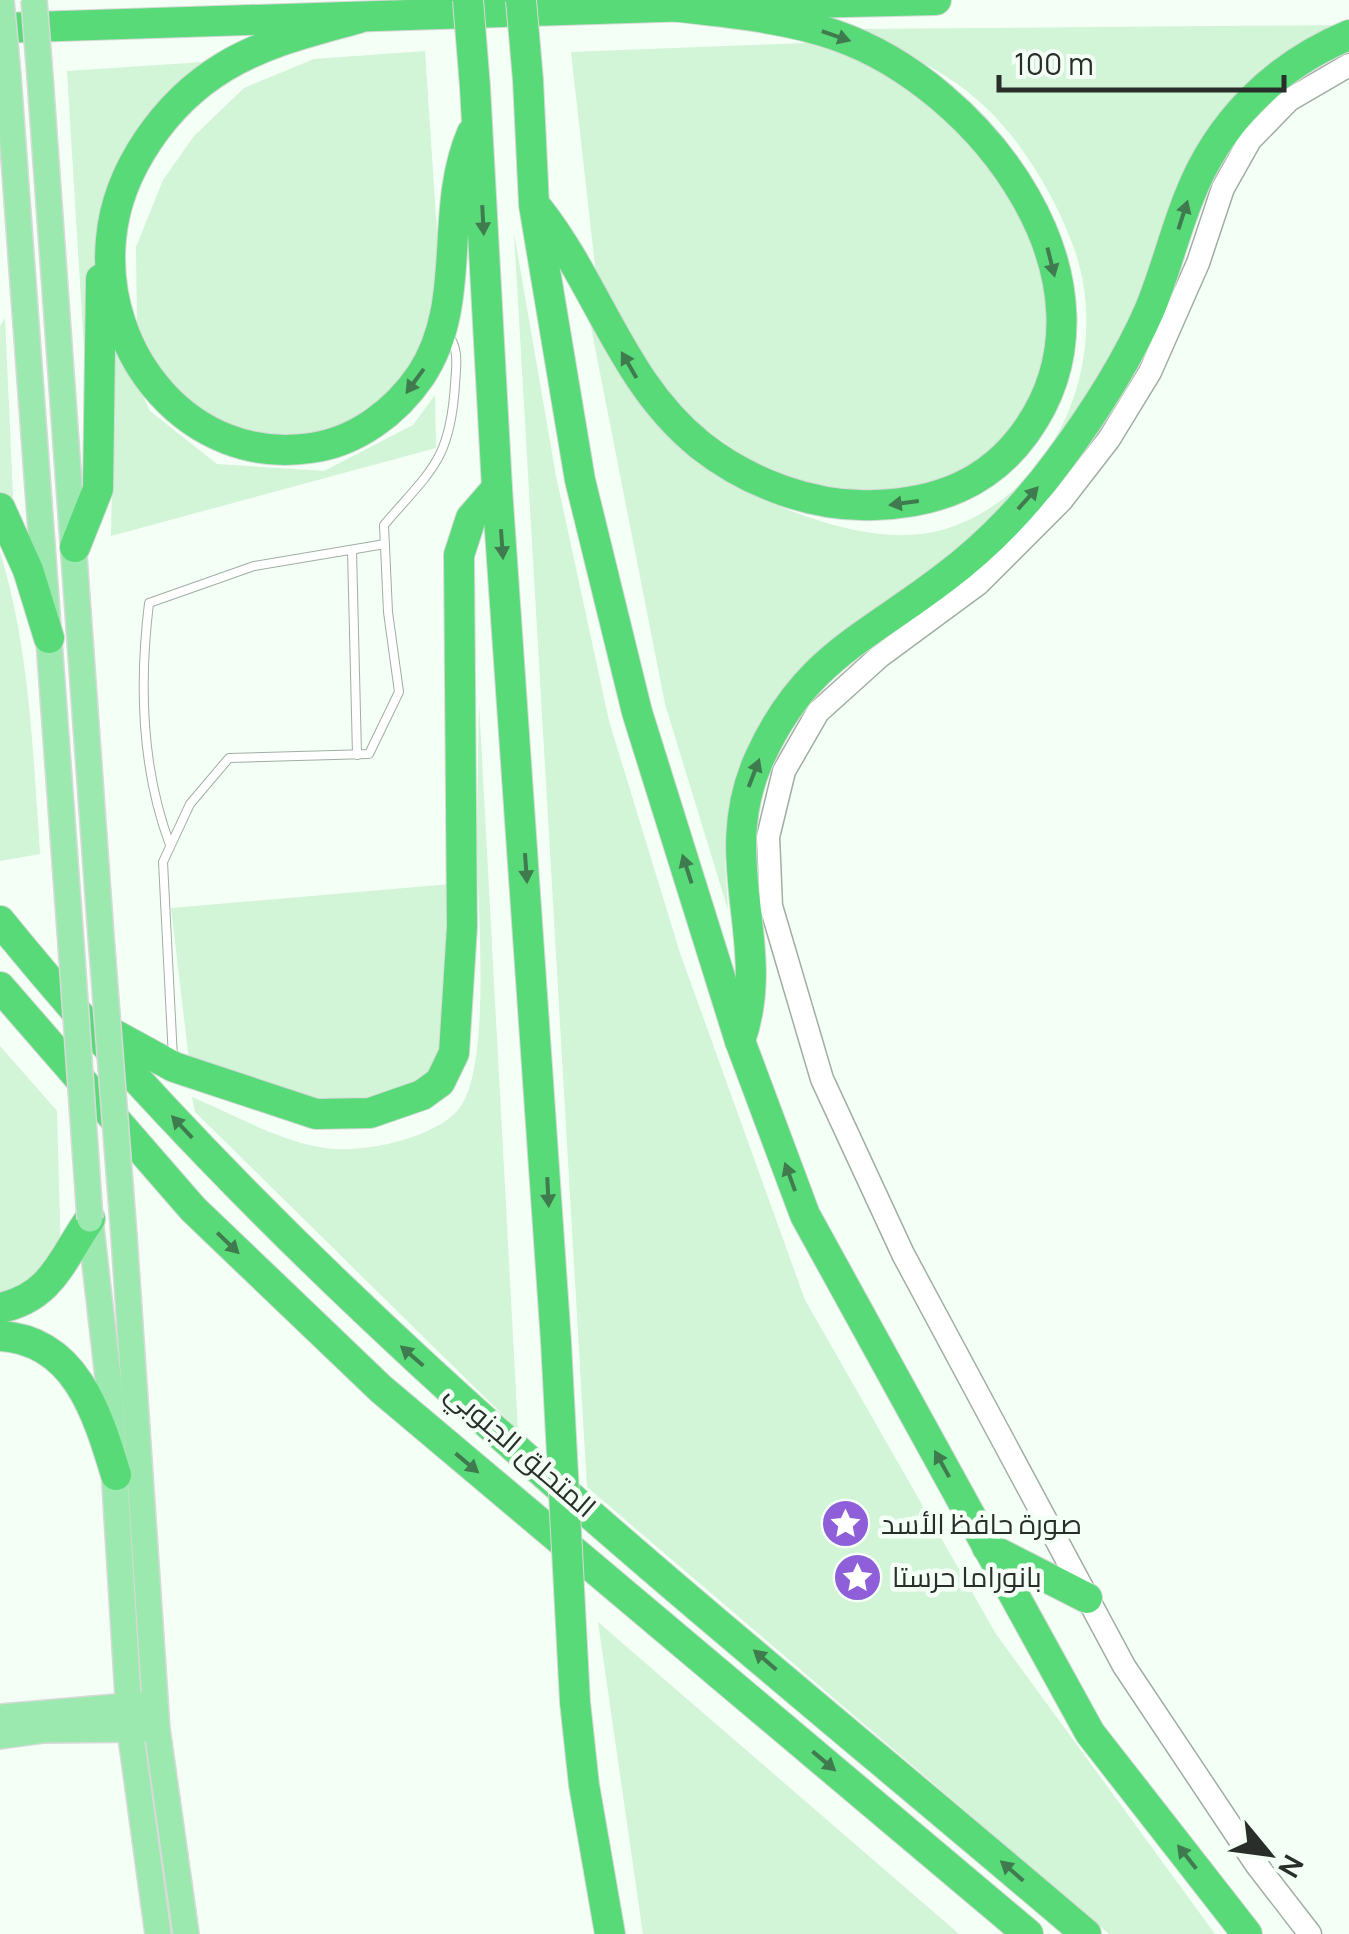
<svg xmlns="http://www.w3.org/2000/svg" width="1349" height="1934" viewBox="0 0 1349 1934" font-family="Manrope,Cairo,sans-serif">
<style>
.green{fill:#d2f4d7}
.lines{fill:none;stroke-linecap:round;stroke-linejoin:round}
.lane-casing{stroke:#a1aea3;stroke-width:10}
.secondary-casing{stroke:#a1aea3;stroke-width:25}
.primary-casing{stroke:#d8d9d9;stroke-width:28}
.highway-casing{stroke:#d8d9d9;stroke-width:32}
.lane{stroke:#fff;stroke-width:8}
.secondary{stroke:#fff;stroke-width:22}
.primary{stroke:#9be9af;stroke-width:25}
.highway{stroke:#59da79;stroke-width:30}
.primary-bridge-casing{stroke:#d8d9d9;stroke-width:28;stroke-linecap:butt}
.highway-bridge-casing{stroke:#d8d9d9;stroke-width:32;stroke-linecap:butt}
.primary-bridge{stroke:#9be9af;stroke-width:25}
.highway-bridge{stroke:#59da79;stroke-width:30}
.oneway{fill:#3f7b4e}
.labels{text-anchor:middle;stroke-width:9;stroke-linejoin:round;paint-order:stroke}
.street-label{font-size:28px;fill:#292e2a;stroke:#f4fff6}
.poi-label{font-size:28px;fill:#292e2a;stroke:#f4fff6;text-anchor:start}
</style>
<rect width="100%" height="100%" fill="#f4fff6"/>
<g class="green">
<path d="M1349 25 1215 134 1153 304 1044 484 829 657 742 780 725 861 728 910 665 704 590 322C646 421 697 480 808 517 848 531 900 542 942 530 1055 497 1111 363 1076 254 1062 212 1038 169 1011 135 969 81 910 53 848 29Z"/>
<polygon points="806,43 841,49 874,64 957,119 1035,227 1056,343 1008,455 885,504 776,478 680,412 612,309 595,266 571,52"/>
<polygon points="425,51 443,322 394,400 319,445 231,435 171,391 137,324 136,247 163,180 194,136 244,88 314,59"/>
<polygon points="235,60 150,130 87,398 67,71"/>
<polygon points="514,233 556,476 609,721 680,953 805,1300 996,1634 1215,1934 1109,1934 587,1487"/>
<polygon points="5,318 14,518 0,502 0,326"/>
<polygon points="115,337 150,411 217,464 324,471 413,425 435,395 436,448 111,536"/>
<path d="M0 552C30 650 33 753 40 854L0 861Z"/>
<path d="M479 703 518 1430 195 1112 192 1097C236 1115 287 1146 335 1149 371 1151 432 1138 457 1111 493 1073 477 903 477 848 477 800 478 752 479 703Z"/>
<polygon points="451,884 452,972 433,1088 337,1114 189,1060 171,908"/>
<polygon points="0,1046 57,1111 61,1261 0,1310"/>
<polygon points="598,1622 959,1934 643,1934"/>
</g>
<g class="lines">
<defs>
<g id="lane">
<polyline points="352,550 357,755"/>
<path d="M170 845C141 768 139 685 149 603L254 566 385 544"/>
<path d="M173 1058 163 862 190 804 229 758 369 754 399 692 388 612 384 525C431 470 450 461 455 385 456 366 460 349 447 333"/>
</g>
<polyline id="secondary" points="1310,1934 1256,1864 1124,1666 903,1254 822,1079 771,906 768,837 784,771 818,712 879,657 978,584 1061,501 1109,439 1150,372 1198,263 1223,188 1250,140 1289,100 1349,65"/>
<g id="primary">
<polyline points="8,76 71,944"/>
<polyline points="40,77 101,936"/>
<polyline points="90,1219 109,1386 130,1729 158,1934"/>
<polyline points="124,1236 157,1729 186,1934"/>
<polyline points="0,1717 140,1705"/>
<polyline points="0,1736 44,1730 145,1729"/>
</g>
<g id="highway">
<polyline points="758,4 936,0"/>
<path d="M359 18C313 31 265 42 224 67 166 102 117 170 111 239 100 355 191 466 311 448 356 442 396 412 421 375 469 302 438 212 472 133"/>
<polyline points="0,28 692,6"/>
<polyline points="528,80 534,205 580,480 637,712 740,1041 805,1215 1090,1733 1247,1934"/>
<polyline points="475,87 497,488 556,1342"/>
<path d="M539 210C599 287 622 382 700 445 748 483 814 508 875 505 936 503 988 484 1025 433 1133 284 981 85 835 35 783 17 726 13 672 6"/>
<polyline points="0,508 28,570 49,638"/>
<polyline points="75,547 98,489 101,279"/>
<path d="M0 921C313 1307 710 1613 1086 1934"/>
<polyline points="0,987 193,1209 381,1389 1028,1934"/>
<polyline points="108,1031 174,1067 316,1114 370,1113 422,1095 440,1082 454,1053 462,927 459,555 471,518 497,488"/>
<path d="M740 1041C774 944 713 862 759 759 804 659 863 640 944 578 988 545 1027 504 1060 459 1094 413 1126 363 1149 311 1165 273 1174 234 1189 197 1218 122 1276 65 1349 35"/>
<path d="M0 1308C53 1297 62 1258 90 1219"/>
<path d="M0 1336C75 1340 97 1412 116 1475"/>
<polyline points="987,1547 1087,1598"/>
<polyline points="575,1702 584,1785 610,1934"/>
</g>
</defs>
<use href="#lane" class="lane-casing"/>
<use href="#secondary" class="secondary-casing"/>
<use href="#primary" class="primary-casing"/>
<use href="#highway" class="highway-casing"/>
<use href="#lane" class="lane"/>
<use href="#secondary" class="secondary"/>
<use href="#primary" class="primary"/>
<use href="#highway" class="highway"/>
<defs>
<g id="primary-bridge">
<polyline points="1,0 8,76"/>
<polyline points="34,0 40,77"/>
<polyline points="101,936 124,1236"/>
<polyline points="71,944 90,1219"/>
</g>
<g id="highway-bridge">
<polyline points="468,0 475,87"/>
<polyline points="521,0 528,80"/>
<polyline points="556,1342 575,1702"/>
</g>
</defs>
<use href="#primary-bridge" class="primary-bridge-casing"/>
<use href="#highway-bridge" class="highway-bridge-casing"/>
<use href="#primary-bridge" class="primary-bridge"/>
<use href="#highway-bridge" class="highway-bridge"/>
</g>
<defs><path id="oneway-solid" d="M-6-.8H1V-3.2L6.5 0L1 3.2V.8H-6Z" transform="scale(2.5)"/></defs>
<g class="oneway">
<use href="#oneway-solid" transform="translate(836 36) rotate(19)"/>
<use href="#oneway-solid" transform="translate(1183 215) rotate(-72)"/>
<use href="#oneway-solid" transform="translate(483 220) rotate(87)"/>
<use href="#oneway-solid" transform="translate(1051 262) rotate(76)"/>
<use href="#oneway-solid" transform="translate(629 365) rotate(-120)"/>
<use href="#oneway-solid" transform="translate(415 381) rotate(126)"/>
<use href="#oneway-solid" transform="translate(1028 498) rotate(-48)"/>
<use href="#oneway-solid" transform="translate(904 503) rotate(172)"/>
<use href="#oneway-solid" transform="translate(502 544) rotate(86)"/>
<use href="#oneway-solid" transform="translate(754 773) rotate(-69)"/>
<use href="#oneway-solid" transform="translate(526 868) rotate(86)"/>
<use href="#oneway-solid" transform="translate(687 869) rotate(-108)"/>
<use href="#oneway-solid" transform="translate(182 1127) rotate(-133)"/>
<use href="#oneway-solid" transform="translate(790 1177) rotate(-110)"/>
<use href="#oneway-solid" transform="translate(548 1192) rotate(87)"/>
<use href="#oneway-solid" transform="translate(228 1243) rotate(44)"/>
<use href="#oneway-solid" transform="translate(412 1356) rotate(-139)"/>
<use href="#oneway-solid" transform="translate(467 1463) rotate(40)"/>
<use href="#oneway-solid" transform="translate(942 1464) rotate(-119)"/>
<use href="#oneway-solid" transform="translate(765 1660) rotate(-139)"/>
<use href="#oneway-solid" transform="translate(824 1761) rotate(40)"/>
<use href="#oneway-solid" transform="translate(1187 1857) rotate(-128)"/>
<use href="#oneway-solid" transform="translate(1012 1871) rotate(-139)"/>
</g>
<defs>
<symbol id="sight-disc" viewBox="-11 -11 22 22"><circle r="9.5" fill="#8e5fd8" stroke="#f4fff6"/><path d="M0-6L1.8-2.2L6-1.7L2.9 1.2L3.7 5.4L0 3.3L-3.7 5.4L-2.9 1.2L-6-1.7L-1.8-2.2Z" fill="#fff"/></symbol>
</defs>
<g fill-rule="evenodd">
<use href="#sight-disc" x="818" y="1496" width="55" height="55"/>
<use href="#sight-disc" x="830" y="1550" width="55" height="55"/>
</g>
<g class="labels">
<g class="street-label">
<text transform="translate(521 1450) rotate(41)" y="10">المتحلق الجنوبي</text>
</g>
<g class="poi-label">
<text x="881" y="1534">صورة حافظ الأسد</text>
<text x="892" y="1587">بانوراما حرستا</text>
</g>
</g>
<g transform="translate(1269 1854) rotate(119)" stroke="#f4fff6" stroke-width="8" paint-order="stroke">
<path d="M0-8L18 38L0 25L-18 38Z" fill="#292e2a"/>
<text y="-15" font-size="28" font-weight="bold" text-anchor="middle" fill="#292e2a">N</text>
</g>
<path d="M999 75v15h285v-15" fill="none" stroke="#292e2a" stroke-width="5"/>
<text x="1014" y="75" font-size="30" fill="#292e2a" stroke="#f4fff6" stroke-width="8" paint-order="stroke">100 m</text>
</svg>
